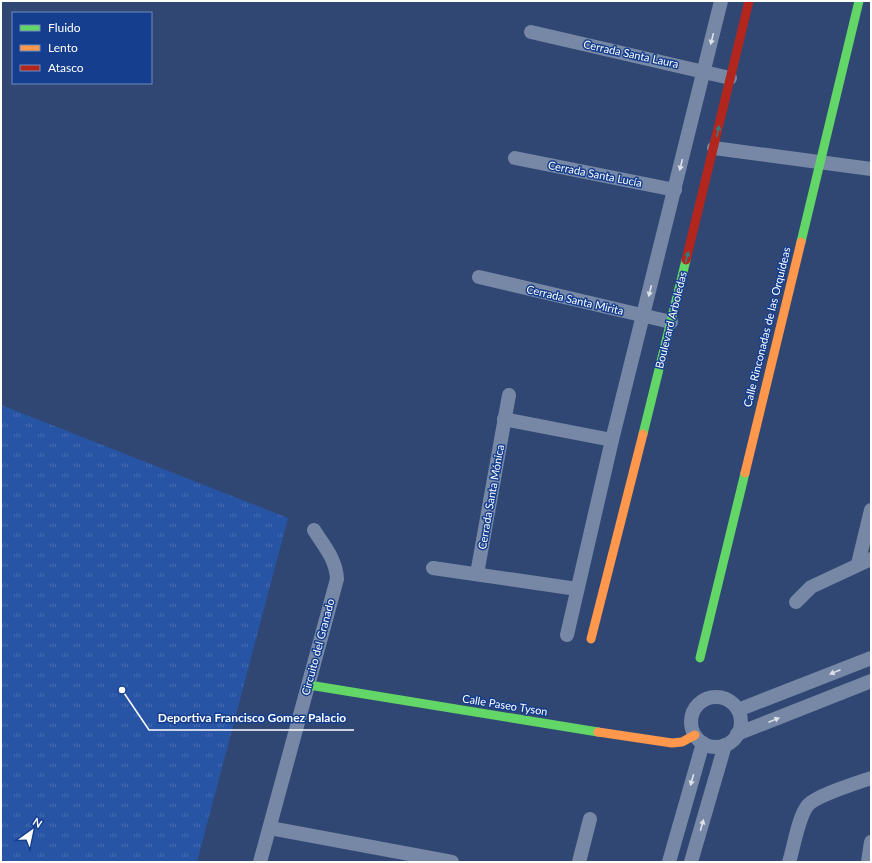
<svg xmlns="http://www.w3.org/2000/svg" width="872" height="863" viewBox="0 0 872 863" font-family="Lato,sans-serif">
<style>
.park{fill:url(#park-tufts)}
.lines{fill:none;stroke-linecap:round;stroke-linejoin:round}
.street{stroke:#7788a6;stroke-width:14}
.fast{stroke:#63d668;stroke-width:9}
.slow{stroke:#ff974d;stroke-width:9}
.jam{stroke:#b3261e;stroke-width:9}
.oneway{fill:#dde1e9}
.oneway2{fill:#347b7f}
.labels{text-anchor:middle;stroke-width:3;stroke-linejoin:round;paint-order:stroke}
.street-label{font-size:11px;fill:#fff;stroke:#153e8e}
.leader{fill:none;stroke:#fff;stroke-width:1.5}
.callout-dot{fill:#fff;stroke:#153e8e;stroke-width:1.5}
.callout-label{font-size:12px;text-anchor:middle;font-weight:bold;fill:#fff;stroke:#153e8e;stroke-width:3;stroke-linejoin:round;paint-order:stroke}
</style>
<defs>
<pattern id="park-tufts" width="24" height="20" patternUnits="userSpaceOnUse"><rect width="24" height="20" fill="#2854a5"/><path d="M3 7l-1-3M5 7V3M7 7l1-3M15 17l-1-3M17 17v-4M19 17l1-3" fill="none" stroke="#486eb2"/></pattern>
</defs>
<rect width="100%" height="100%" fill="#304773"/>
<polygon class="park" points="1,405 288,518 197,862 1,862"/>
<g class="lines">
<g class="street">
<polyline points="531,32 730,78"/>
<polyline points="714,148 871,169"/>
<polyline points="515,158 675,190"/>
<polyline points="479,277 671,322"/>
<polyline points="504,419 612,440"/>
<polyline points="858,564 871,510"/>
<polyline points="433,568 577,589"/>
<polyline points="477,574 509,395"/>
<polyline points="796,602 811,587 871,559"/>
<polyline points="567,635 612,440 721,1"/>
<circle cx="716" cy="722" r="25"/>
<polyline points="738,710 871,658"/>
<polyline points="737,734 871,681"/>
<polyline points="270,828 452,862"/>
<path d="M260 862 337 579C336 559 324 546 314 530"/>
<polyline points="579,862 590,819"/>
<polyline points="669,862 703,743"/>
<polyline points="691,862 725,745"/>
<path d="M789 862C794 847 798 817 808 805 817 795 857 783 871 778"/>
<polyline points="868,862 871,842"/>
</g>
<g class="fast">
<polyline points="801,242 859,1"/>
<polyline points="643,434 686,260"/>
<polyline points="700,658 745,473"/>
<polyline points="309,685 598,732"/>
</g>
<g class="slow">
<polyline points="745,473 801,242"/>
<polyline points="591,639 643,434"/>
<polyline points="598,732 672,743 682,742 695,735"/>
</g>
<polyline class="jam" points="686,260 749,1"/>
</g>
<defs><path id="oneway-solid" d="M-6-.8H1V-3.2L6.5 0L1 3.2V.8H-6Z"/></defs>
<g class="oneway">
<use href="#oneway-solid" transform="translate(712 39) rotate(104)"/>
<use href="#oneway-solid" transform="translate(681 165) rotate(104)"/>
<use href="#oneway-solid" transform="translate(650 291) rotate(104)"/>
<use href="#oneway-solid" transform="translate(835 672) rotate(158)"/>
<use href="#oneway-solid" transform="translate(774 720) rotate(-22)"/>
<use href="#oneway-solid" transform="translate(692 780) rotate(106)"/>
<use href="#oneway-solid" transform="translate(702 825) rotate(-74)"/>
</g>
<g class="oneway2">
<use href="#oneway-solid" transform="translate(718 131) rotate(-77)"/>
<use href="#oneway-solid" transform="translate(687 257) rotate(-76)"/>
</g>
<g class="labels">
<g class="street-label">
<text transform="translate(631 54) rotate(12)" y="4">Cerrada Santa Laura</text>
<text transform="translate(595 174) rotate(11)" y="4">Cerrada Santa Lucía</text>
<text transform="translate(575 300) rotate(13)" y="4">Cerrada Santa Mirita</text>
<text transform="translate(671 320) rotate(-76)" y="4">Boulevard Arboledas</text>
<text transform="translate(767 327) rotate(-76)" y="4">Calle Rinconadas de las Orquídeas</text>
<text transform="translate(491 497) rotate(-80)" y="4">Cerrada Santa Mónica</text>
<text transform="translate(318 647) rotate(-75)" y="4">Circuito del Granado</text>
<text transform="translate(505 705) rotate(9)" y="4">Calle Paseo Tyson</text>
</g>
</g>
<path class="leader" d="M122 690L149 730H354"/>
<circle class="callout-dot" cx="122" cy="690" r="4"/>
<g class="callout-label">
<text x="252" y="722">Deportiva Francisco Gomez Palacio</text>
</g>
<rect width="872" height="863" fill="none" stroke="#ffffff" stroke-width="4"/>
<rect x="12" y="12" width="140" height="72" fill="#153e8e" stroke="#738bbb"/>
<rect x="20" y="25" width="20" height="6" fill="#63d668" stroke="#738bbb"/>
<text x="48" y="32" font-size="12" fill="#ffffff">Fluido</text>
<rect x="20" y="45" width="20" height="6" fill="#ff974d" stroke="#738bbb"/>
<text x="48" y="52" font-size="12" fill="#ffffff">Lento</text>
<rect x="20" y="65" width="20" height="6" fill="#b3261e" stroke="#738bbb"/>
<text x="48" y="72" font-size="12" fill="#ffffff">Atasco</text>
<g transform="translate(32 831) rotate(33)" stroke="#153e8e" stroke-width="3" paint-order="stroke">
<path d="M0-3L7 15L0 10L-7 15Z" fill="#ffffff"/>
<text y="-6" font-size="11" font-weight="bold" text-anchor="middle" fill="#ffffff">N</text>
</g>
</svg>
